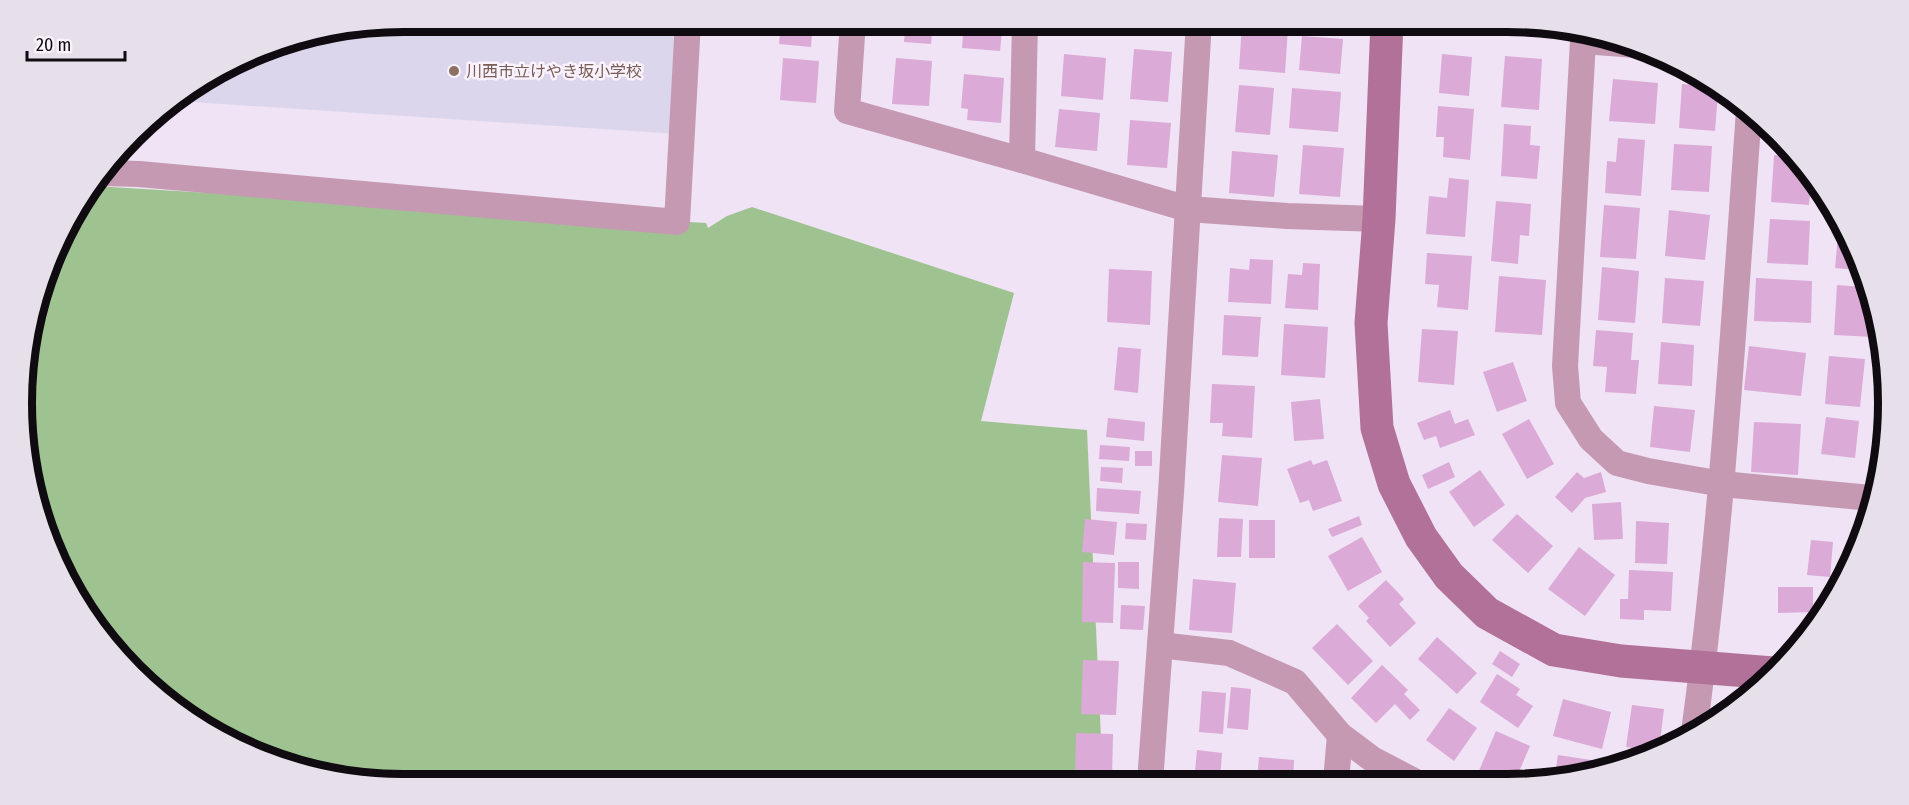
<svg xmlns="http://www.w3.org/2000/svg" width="1909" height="805" viewBox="0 0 1909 805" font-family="'Fira Sans Condensed','Noto Sans JP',sans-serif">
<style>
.education{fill:#dbd6ec}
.green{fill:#9fc291}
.building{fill:#dbaad7}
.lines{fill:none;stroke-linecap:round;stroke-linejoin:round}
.street{stroke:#c699b3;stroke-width:26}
.secondary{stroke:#b27198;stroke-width:33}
.education-dot{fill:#8d6e63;stroke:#faf2fd;stroke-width:2}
.labels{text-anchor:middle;stroke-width:5;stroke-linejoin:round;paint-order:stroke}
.education-label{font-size:16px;fill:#785e54;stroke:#faf2fd;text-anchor:start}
.rim{fill:none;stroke:#0f0b11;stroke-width:8}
</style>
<rect width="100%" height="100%" fill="#efe3f5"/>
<polygon class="education" points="402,21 681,21 678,134 177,101 280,41"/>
<polygon class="green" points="94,186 706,223 708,228 727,216 752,207 1014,293 981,421 1087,430 1103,782 403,784 280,764 170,705 72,594 28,477 28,328 72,212"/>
<g class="building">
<polygon points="781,21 813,21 811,47 779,44"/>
<polygon points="906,21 933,21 931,44 904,42"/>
<polygon points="964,21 1003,21 1000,51 962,48"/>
<polygon points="1138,21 1172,21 1171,32 1137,30"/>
<polygon points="1513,22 1543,27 1542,36 1512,34"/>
<polygon points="1242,24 1288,28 1285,73 1239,69"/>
<polygon points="1302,36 1343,39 1340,74 1299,70"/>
<polygon points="1134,49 1172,52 1168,102 1130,99"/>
<polygon points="1064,54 1106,58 1103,100 1061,96"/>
<polygon points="1442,54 1472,57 1469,96 1439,93"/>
<polygon points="1505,56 1542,59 1539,110 1501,107"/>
<polygon points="783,58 819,61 816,103 780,100"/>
<polygon points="896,58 932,61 929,106 892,104"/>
<polygon points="964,74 1004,78 1001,123 967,120 968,109 961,108"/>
<polygon points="1613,79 1658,83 1655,124 1609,121"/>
<polygon points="1682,84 1706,86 1718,93 1715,131 1679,128"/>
<polygon points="1239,85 1274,88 1270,135 1235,132"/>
<polygon points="1292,88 1341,92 1338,132 1289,128"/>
<polygon points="1438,106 1474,109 1470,160 1443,157 1444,137 1436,137"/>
<polygon points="1059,109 1100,113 1097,151 1055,147"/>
<polygon points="1130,120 1171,123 1167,168 1127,165"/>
<polygon points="1504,124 1531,126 1530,145 1540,146 1537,179 1501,176"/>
<polygon points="1618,138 1645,140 1641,196 1605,193 1607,161 1616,162"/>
<polygon points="1674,144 1712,146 1709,192 1671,190"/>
<polygon points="1303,145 1344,148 1340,197 1299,194"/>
<polygon points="1232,151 1278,155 1274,197 1229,193"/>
<polygon points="1774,155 1789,156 1811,184 1809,205 1771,202"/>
<polygon points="1449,178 1469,180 1465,237 1426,234 1429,196 1447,198"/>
<polygon points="1496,201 1531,204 1529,236 1520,235 1518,264 1491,261"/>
<polygon points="1604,205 1640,208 1636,259 1600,257"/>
<polygon points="1669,210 1710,215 1705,260 1665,256"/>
<polygon points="1770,219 1810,221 1808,265 1767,263"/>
<polygon points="1839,225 1842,225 1849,234 1858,270 1835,268"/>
<polygon points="1427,253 1472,256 1468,310 1437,307 1439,285 1425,284"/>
<polygon points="1250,259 1273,260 1271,304 1228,302 1230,268 1249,270"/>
<polygon points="1303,263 1320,264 1318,310 1285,308 1288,274 1302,275"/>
<polygon points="1602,267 1639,271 1635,323 1598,320"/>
<polygon points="1109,269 1152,271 1150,325 1107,322"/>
<polygon points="1499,276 1546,280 1542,335 1495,332"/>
<polygon points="1665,278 1704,281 1700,326 1662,323"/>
<polygon points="1756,278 1812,281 1811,323 1754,321"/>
<polygon points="1837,285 1863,287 1874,327 1873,337 1834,335"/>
<polygon points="1224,315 1261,317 1258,357 1222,355"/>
<polygon points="1284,324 1328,327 1325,378 1281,375"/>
<polygon points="1422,329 1458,331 1454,385 1418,382"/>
<polygon points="1596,330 1633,333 1631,360 1639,360 1636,394 1605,392 1607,367 1593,366"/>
<polygon points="1661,342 1694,345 1692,386 1658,384"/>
<polygon points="1749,346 1806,353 1801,396 1744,390"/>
<polygon points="1118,347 1141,349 1138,393 1114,390"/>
<polygon points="1829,356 1865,359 1860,407 1825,404"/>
<polygon points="1513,362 1527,401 1497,412 1483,372"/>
<polygon points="1212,384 1255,386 1252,438 1222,436 1223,423 1210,423"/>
<polygon points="1320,399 1324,439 1294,441 1291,402"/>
<polygon points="1654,406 1695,410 1690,452 1650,447"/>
<polygon points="1450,410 1455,424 1468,419 1475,435 1440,448 1436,436 1424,440 1417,423"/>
<polygon points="1826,417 1859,421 1855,458 1821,454"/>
<polygon points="1108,418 1145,422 1144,441 1106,437"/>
<polygon points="1529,419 1554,464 1527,479 1502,434"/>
<polygon points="1754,422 1801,424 1798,475 1751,472"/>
<polygon points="1100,445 1130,447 1129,461 1099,459"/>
<rect x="1135" y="451" width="17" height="15"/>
<polygon points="1222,455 1262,458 1258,506 1218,502"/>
<polygon points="1311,460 1313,465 1327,460 1342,501 1313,511 1309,500 1300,503 1287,469"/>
<polygon points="1449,462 1455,477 1428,489 1422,475"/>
<polygon points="1101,467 1123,468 1122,483 1100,481"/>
<polygon points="1480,470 1505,505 1474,527 1449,492"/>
<polygon points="1577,472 1584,478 1601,472 1606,492 1585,498 1572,513 1555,497"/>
<polygon points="1097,488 1141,491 1139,514 1096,511"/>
<polygon points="1621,502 1623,539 1594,540 1592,504"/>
<polygon points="1517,514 1553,546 1528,573 1492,540"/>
<polygon points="1359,516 1362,525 1332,537 1328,529"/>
<polygon points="1219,518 1243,519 1241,557 1217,557"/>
<polygon points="1085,519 1117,522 1114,555 1082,552"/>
<rect x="1249" y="520" width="26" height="38"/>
<polygon points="1636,521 1669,523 1667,564 1635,563"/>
<polygon points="1126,523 1147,524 1146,540 1125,539"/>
<polygon points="1362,537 1382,572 1348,591 1328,556"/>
<polygon points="1811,540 1833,542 1830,577 1807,575"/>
<polygon points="1579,547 1615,575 1585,616 1548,589"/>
<polygon points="1083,562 1115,563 1113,623 1082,622"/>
<polygon points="1118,562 1139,562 1139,589 1118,588"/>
<polygon points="1629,570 1673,572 1671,611 1644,610 1644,620 1620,619 1620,599 1628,599"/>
<polygon points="1193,579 1236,583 1232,633 1189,630"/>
<polygon points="1386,580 1404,599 1399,604 1416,623 1390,647 1366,621 1369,618 1358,606"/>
<polygon points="1778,587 1813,587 1813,612 1778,613"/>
<polygon points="1121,605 1145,606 1143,630 1120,629"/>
<polygon points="1337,624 1373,661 1348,685 1312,648"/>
<polygon points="1437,637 1477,673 1457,694 1418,659"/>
<polygon points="1500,651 1520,664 1512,677 1492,664"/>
<polygon points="1083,660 1119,661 1116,715 1081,714"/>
<polygon points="1382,665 1408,690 1404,694 1420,710 1410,720 1395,704 1376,723 1351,698"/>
<polygon points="1497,674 1520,689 1516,695 1533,706 1518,728 1480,702"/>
<polygon points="1231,687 1251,689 1248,730 1227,728"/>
<polygon points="1202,691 1226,693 1223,734 1199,732"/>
<polygon points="1563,699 1611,712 1602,749 1553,736"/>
<polygon points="1632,705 1664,709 1659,750 1655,751 1626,747"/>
<polygon points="1449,708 1477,728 1454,761 1426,740"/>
<polygon points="1496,731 1530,746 1515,781 1497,781 1478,773"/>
<polygon points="1076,733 1113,734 1112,779 1128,779 1128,782 1075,782"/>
<polygon points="1197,750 1222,753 1220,782 1194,782"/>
<polygon points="1558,755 1604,762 1603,767 1554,781"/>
<polygon points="1259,757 1294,760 1293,781 1257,782"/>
</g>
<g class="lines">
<g class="street">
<polyline points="853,21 847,111 1022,160 1025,21"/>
<polyline points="1636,45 1583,41 1565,366 1568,403 1591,439 1617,463 1648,471 1722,484 1871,498"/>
<polyline points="1022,160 1188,209 1287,216 1379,219"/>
<polyline points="104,173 139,174 677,222 688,21"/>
<polyline points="1160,645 1229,653 1295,682 1340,735 1372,759 1414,781"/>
<path d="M1694 732C1722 526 1734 318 1749 111"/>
<polyline points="1336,781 1340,735"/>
<polyline points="1150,782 1171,493 1199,21"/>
</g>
<polyline class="secondary" points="1387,21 1379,219 1371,323 1377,428 1394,484 1421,537 1449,576 1487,613 1554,650 1621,661 1773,673"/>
</g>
<circle class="education-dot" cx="454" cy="71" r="6"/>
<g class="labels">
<g class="education-label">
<text x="466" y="77">川西市立けやき坂小学校</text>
</g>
</g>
<path d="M0 0H1909V805H0ZM403 32H1507A371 371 0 0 1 1878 403V403A371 371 0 0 1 1507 774H403A371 371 0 0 1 32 403V403A371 371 0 0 1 403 32Z" fill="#e7e0ea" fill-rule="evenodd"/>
<path class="rim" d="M403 32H1507A371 371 0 0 1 1878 403V403A371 371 0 0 1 1507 774H403A371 371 0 0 1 32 403V403A371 371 0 0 1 403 32Z"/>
<path d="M27 51v9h98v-9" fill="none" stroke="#0f0b11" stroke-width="3"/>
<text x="36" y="51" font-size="18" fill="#0f0b11" stroke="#faf2fd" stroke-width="4.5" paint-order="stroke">20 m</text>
</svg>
